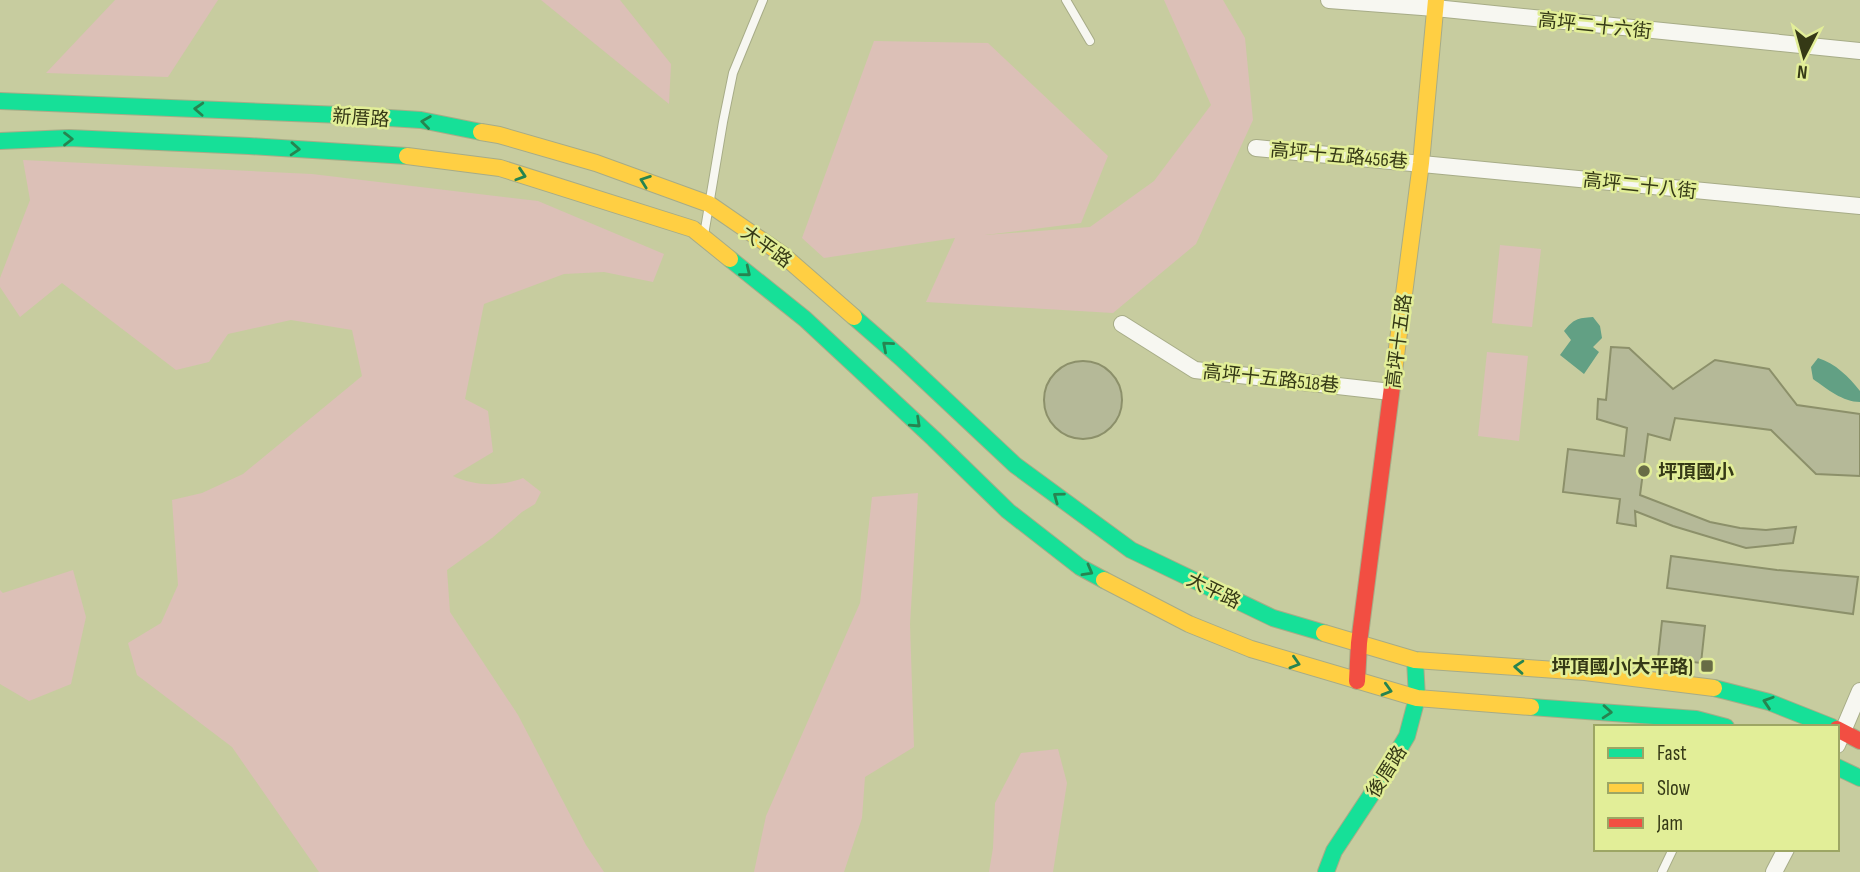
<svg xmlns="http://www.w3.org/2000/svg" width="1860" height="872" viewBox="0 0 1860 872" font-family="'Sofia Sans Condensed','Noto Sans TC',sans-serif">
<style>
.green{fill:#dcc0b7}
.water{fill:#62a084}
.building{fill:#b5b998;stroke:#8c906a;stroke-width:2}
.lines{fill:none;stroke-linecap:round;stroke-linejoin:round}
.lane-casing{stroke:#a7ac87;stroke-width:10}
.street-casing{stroke:#a7ac87;stroke-width:18}
.fast-casing{stroke:#a7ac87;stroke-width:18}
.slow-casing{stroke:#a7ac87;stroke-width:18}
.jam-casing{stroke:#a7ac87;stroke-width:18}
.lane{stroke:#f7f7f1;stroke-width:8}
.street{stroke:#f7f7f1;stroke-width:16}
.fast{stroke:#16e098;stroke-width:16}
.slow{stroke:#ffcf43;stroke-width:16}
.jam{stroke:#f24e42;stroke-width:16}
.oneway{stroke:#278450}
.poi-dot{fill:#686c46;stroke:#e2ee98;stroke-width:2.5}
.labels{text-anchor:middle;stroke-width:5;stroke-linejoin:round;paint-order:stroke}
.street-label{font-size:19px;fill:#353916;stroke:#e2ee98}
.poi-label{font-size:19px;font-weight:bold;fill:#353916;stroke:#e2ee98;text-anchor:start}
</style>
<rect width="100%" height="100%" fill="#c7cc9f"/>
<g class="green">
<polygon points="115,0 218,0 168,77 46,73"/>
<polygon points="541,0 620,0 671,64 669,104"/>
<polygon points="1164,0 1223,0 1245,38 1253,120 1196,244 1113,313 926,302 955,238 824,258 802,238 874,41 988,43 1108,156 1081,223 985,235 1090,227 1154,181 1211,105"/>
<path d="M23 160 312 174 538 201 664 254 653 282 604 272 564 274 484 304 465 399 488 411 493 452 453 476C474 486 501 487 523 478L541 492 535 504 522 512 492 538 447 570 450 612 518 715 586 845 604 872H319L232 747 137 675 128 643 161 623 178 585 172 500 202 493 243 474 362 376 352 330 291 320 228 334 209 362 176 370 62 283 20 317 0 287V278L30 200Z"/>
<polygon points="1500,245 1541,249 1532,327 1492,323"/>
<polygon points="1487,352 1528,356 1519,441 1478,436"/>
<polygon points="918,493 910,624 914,747 865,777 862,818 844,872 754,872 766,816 860,603 872,497"/>
<polygon points="73,570 86,617 71,684 29,701 0,684 0,590 3,593"/>
<polygon points="1058,749 1067,783 1053,872 989,872 993,848 995,803 1021,753"/>
</g>
<g class="water">
<path d="M1593 317 1600 326 1602 338 1593 347 1599 352 1584 374 1560 355 1571 340 1564 331C1574 319 1577 318 1593 317Z"/>
<path d="M1818 358C1836 364 1848 376 1860 391V402C1843 402 1827 389 1813 379L1811 367Z"/>
</g>
<g class="building">
<polygon points="1611,347 1629,348 1673,389 1715,360 1769,369 1797,405 1860,414 1860,476 1816,474 1771,430 1675,418 1670,440 1648,434 1640,495 1710,522 1740,528 1766,530 1796,527 1793,543 1746,548 1673,526 1635,511 1636,526 1617,523 1620,499 1563,492 1568,449 1624,456 1627,428 1597,419 1598,399 1606,400"/>
<circle cx="1083" cy="400" r="39"/>
<polygon points="1671,556 1777,570 1858,577 1853,614 1667,588"/>
<polygon points="1662,621 1705,626 1701,663 1658,658"/>
</g>
<g class="lines">
<defs>
<g id="lane">
<polyline points="1066,0 1090,41"/>
<polyline points="704,235 723,122 733,73 763,0"/>
<polyline points="1662,872 1673,849"/>
</g>
<g id="street">
<polyline points="1329,0 1435,8 1860,51"/>
<polyline points="1256,148 1860,206"/>
<polyline points="1122,324 1195,370 1391,392"/>
<polyline points="1837,745 1860,691"/>
<polyline points="1774,872 1786,849"/>
</g>
<g id="fast">
<polyline points="0,101 342,115 421,120 481,132"/>
<polyline points="0,141 69,138 249,146 407,156"/>
<polyline points="730,259 805,319 934,439 1008,511 1080,567 1104,580"/>
<polyline points="854,317 901,358 1015,465 1131,550 1273,618 1324,633"/>
<polyline points="1714,688 1769,702 1832,727"/>
<polyline points="1531,707 1696,719 1726,727"/>
<polyline points="1837,767 1860,778"/>
<polyline points="1326,872 1334,851 1379,783 1407,736 1417,698 1415,660"/>
</g>
<g id="slow">
<polyline points="481,132 499,135 596,163 709,204 783,255 854,317"/>
<polyline points="407,156 500,168 693,229 730,259"/>
<polyline points="1393,379 1421,163 1436,0"/>
<polyline points="1104,580 1189,624 1251,649 1417,698 1531,707"/>
<polyline points="1324,633 1415,660 1585,672 1714,688"/>
</g>
<g id="jam">
<polyline points="1357,681 1359,643 1393,379"/>
<polyline points="1837,729 1860,741"/>
</g>
</defs>
<use href="#lane" class="lane-casing"/>
<use href="#street" class="street-casing"/>
<use href="#fast" class="fast-casing"/>
<use href="#slow" class="slow-casing"/>
<use href="#jam" class="jam-casing"/>
<use href="#lane" class="lane"/>
<use href="#street" class="street"/>
<use href="#fast" class="fast"/>
<use href="#slow" class="slow"/>
<use href="#jam" class="jam"/>
</g>
<defs><path id="oneway-chevron" d="M-2-3.5L2.5 0L-2 3.5" fill="none" stroke-width="1.6" stroke-linecap="round" stroke-linejoin="round" transform="scale(1.75)"/></defs>
<g class="oneway">
<use href="#oneway-chevron" transform="translate(199 109) rotate(-177)"/>
<use href="#oneway-chevron" transform="translate(426 122) rotate(-172)"/>
<use href="#oneway-chevron" transform="translate(68 139)"/>
<use href="#oneway-chevron" transform="translate(295 149) rotate(4)"/>
<use href="#oneway-chevron" transform="translate(521 175) rotate(18)"/>
<use href="#oneway-chevron" transform="translate(645 181) rotate(-160)"/>
<use href="#oneway-chevron" transform="translate(746 272) rotate(39)"/>
<use href="#oneway-chevron" transform="translate(887 346) rotate(-139)"/>
<use href="#oneway-chevron" transform="translate(916 423) rotate(43)"/>
<use href="#oneway-chevron" transform="translate(1058 497) rotate(-144)"/>
<use href="#oneway-chevron" transform="translate(1088 571) rotate(29)"/>
<use href="#oneway-chevron" transform="translate(1295 663) rotate(17)"/>
<use href="#oneway-chevron" transform="translate(1519 667) rotate(-176)"/>
<use href="#oneway-chevron" transform="translate(1387 690) rotate(16)"/>
<use href="#oneway-chevron" transform="translate(1768 702) rotate(-162)"/>
<use href="#oneway-chevron" transform="translate(1607 712) rotate(4)"/>
</g>
<g class="poi-dot">
<circle cx="1644" cy="471" r="7"/>
<rect x="1700" y="659" width="14" height="14" rx="3.5"/>
</g>
<g class="labels">
<g class="street-label">
<text transform="translate(1595 25) rotate(6)" y="7">高坪二十六街</text>
<text transform="translate(361 117) rotate(4)" y="7">新厝路</text>
<text transform="translate(1339 155) rotate(5)" y="7">高坪十五路456巷</text>
<text transform="translate(1640 185) rotate(6)" y="7">高坪二十八街</text>
<text transform="translate(767 246) rotate(36)" y="7">大平路</text>
<text transform="translate(1398 341) rotate(-83)" y="7">高坪十五路</text>
<text transform="translate(1271 378) rotate(6)" y="7">高坪十五路518巷</text>
<text transform="translate(1214 590) rotate(26)" y="7">大平路</text>
<text transform="translate(1386 771) rotate(-58)" y="7">後厝路</text>
</g>
<g class="poi-label">
<text x="1658" y="478">坪頂國小</text>
<text x="1693" y="673" text-anchor="end">坪頂國小(大平路)</text>
</g>
</g>
<rect x="1594" y="725" width="245" height="126" fill="#e2ee98" stroke="#9da664" stroke-width="2"/>
<rect x="1608" y="748" width="35" height="10" fill="#16e098" stroke="#9da664" stroke-width="2"/>
<text x="1657" y="760" font-size="21" fill="#353916">Fast</text>
<rect x="1608" y="783" width="35" height="10" fill="#ffcf43" stroke="#9da664" stroke-width="2"/>
<text x="1657" y="795" font-size="21" fill="#353916">Slow</text>
<rect x="1608" y="818" width="35" height="10" fill="#f24e42" stroke="#9da664" stroke-width="2"/>
<text x="1657" y="830" font-size="21" fill="#353916">Jam</text>
<g transform="translate(1804 56) rotate(186)" stroke="#e2ee98" stroke-width="5" paint-order="stroke">
<path d="M0-5L12 26L0 18L-12 26Z" fill="#353916"/>
<text y="-10" font-size="19" font-weight="bold" text-anchor="middle" fill="#353916">N</text>
</g>
</svg>
